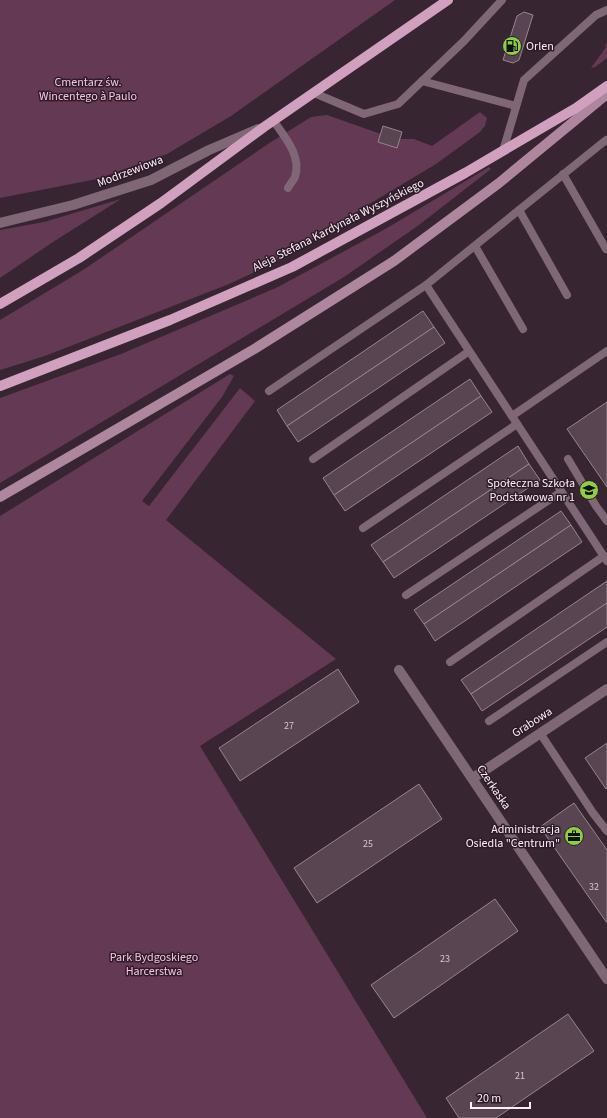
<svg xmlns="http://www.w3.org/2000/svg" width="607" height="1118" viewBox="0 0 607 1118" font-family="'Source Sans 3',sans-serif">
<style>
.green{fill:#633954}
.building{fill:#594551;stroke:#998390}
.lines{fill:none;stroke-linecap:round;stroke-linejoin:round}
.lane{stroke:#7f6775;stroke-width:8}
.street{stroke:#7f6775;stroke-width:10}
.secondary{stroke:#ae879f;stroke-width:10}
.primary{stroke:#d2a0bf;stroke-width:10}
.labels{text-anchor:middle;stroke-width:3;stroke-linejoin:round;paint-order:stroke}
.number-label{font-size:10px;fill:#d4c5ce}
.poi-label{font-size:12px;fill:#fdf0f8;stroke:#2d1c27;text-anchor:end}
.park-label{font-size:12px;fill:#f7c6e4;stroke:#2d1c27}
.street-label{font-size:12px;fill:#fdf0f8;stroke:#2d1c27}
</style>
<rect width="100%" height="100%" fill="#372531"/>
<g class="green">
<polygon points="0,0 395,0 231,116 167,154 97,179 0,198"/>
<polygon points="607,43 607,58 595,67 591,68 606,47 605,45"/>
<polygon points="480,112 487,118 485,126 480,132 436,164 366,206 292,253 266,267 229,284 45,356 0,370 0,320 83,270 271,142 311,117 327,115 381,134 378,142 397,148 399,139 414,139 432,146"/>
<polygon points="489,167 491,169 419,225 344,277 0,483 0,398 121,354 278,287 387,228"/>
<polygon points="121,199 53,242 0,278 0,230 44,222"/>
<polygon points="230,374 234,376 222,397 142,501 149,506 240,388 255,401 166,520 336,659 200,746 427,1118 0,1118 0,516"/>
</g>
<g class="building">
<polygon points="524,12 533,15 519,60 513,63 503,60 517,16"/>
<polygon points="383,126 402,132 397,148 378,142"/>
<polygon points="423,311 434,327 287,426 277,410"/>
<polygon points="434,327 445,343 298,442 287,426"/>
<polygon points="470,379 481,396 334,495 323,478"/>
<polygon points="481,396 492,412 345,511 334,495"/>
<polygon points="607,402 607,487 567,429"/>
<polygon points="518,446 529,464 383,562 371,545"/>
<polygon points="529,464 540,480 394,578 383,562"/>
<polygon points="561,511 571,525 424,624 414,610"/>
<polygon points="571,525 582,542 435,641 424,624"/>
<polygon points="607,581 607,603 471,694 461,680"/>
<polygon points="607,603 607,627 482,711 471,694"/>
<polygon points="338,669 359,702 240,781 219,748"/>
<polygon points="607,743 607,788 606,789 585,758"/>
<polygon points="419,784 442,819 317,903 294,868"/>
<polygon points="574,803 607,850 607,923 540,827"/>
<polygon points="495,899 518,931 394,1018 371,985"/>
<polygon points="568,1014 594,1051 496,1118 459,1118 446,1098"/>
</g>
<g class="lines">
<g class="lane">
<polyline points="422,81 516,106"/>
<polyline points="314,93 364,114 398,104 464,41 502,0"/>
<path d="M273 120C284 136 302 156 295 177 293 181 290 184 288 188"/>
<polyline points="607,141 606,140 426,285 607,561"/>
<polyline points="503,151 524,80 596,15 607,10"/>
<polyline points="563,174 606,249"/>
<polyline points="519,210 567,295"/>
<polyline points="475,246 523,329"/>
<polyline points="269,391 426,285"/>
<polyline points="512,416 607,351"/>
<polyline points="313,459 468,352"/>
<polyline points="568,459 596,506 607,521"/>
<polyline points="363,528 517,424"/>
<polyline points="406,595 561,492"/>
<polyline points="450,662 604,556"/>
<polyline points="489,721 607,642"/>
<polyline points="540,733 593,813 607,831"/>
</g>
<g class="street">
<polyline points="0,223 73,205 151,180 209,150 258,129"/>
<polyline points="399,670 607,979"/>
<polyline points="473,778 607,689"/>
</g>
<polyline class="secondary" points="0,497 256,348 394,261 499,183 607,94"/>
<g class="primary">
<polyline points="0,304 79,258 161,203 264,127 448,0"/>
<polyline points="0,386 170,320 292,267 465,173 576,108 607,86"/>
</g>
</g>
<defs>
<symbol id="fuel-disc" viewBox="-11 -11 22 22"><circle r="9.5" fill="#8dce44" stroke="#2d1c27"/><path d="M-5.5-6h7V0h2V4h1.3V-2.5L3-4.5l.8-.8L6-3V5H2.5V1h-1V6h-7ZM-4.2-4.7v3.2H.2V-4.7Z" fill="#111"/></symbol>
<symbol id="school-disc" viewBox="-11 -11 22 22"><circle r="9.5" fill="#8dce44" stroke="#2d1c27"/><path d="M0-5L7-2L0 1L-7-2ZM-4 1L0 2.5L4 1V4Q0 6-4 4Z" fill="#111"/></symbol>
<symbol id="office-disc" viewBox="-11 -11 22 22"><circle r="9.5" fill="#8dce44" stroke="#2d1c27"/><path d="M-6-3h4V-5.5h4V-3h4V5H-6ZM-1-4.5V-3h2v-1.5ZM-6 0V1H6V0Z" fill="#111"/></symbol>
</defs>
<g fill-rule="evenodd">
<use href="#fuel-disc" x="501" y="35" width="22" height="22"/>
<use href="#school-disc" x="578" y="479" width="22" height="22"/>
<use href="#office-disc" x="563" y="825" width="22" height="22"/>
</g>
<g class="labels">
<g class="number-label">
<text x="289" y="729">27</text>
<text x="368" y="847">25</text>
<text x="594" y="890">32</text>
<text x="445" y="962">23</text>
<text x="520" y="1079">21</text>
</g>
<g class="poi-label">
<text x="526" y="50" text-anchor="start">Orlen</text>
<text x="575" y="487">Społeczna Szkoła<tspan x="575" dy="14">Podstawowa nr 1</tspan></text>
<text x="560" y="833">Administracja<tspan x="560" dy="14">Osiedla "Centrum"</tspan></text>
</g>
<g class="park-label">
<text x="88" y="86">Cmentarz św.<tspan x="88" dy="14">Wincentego à Paulo</tspan></text>
<text x="154" y="961">Park Bydgoskiego<tspan x="154" dy="14">Harcerstwa</tspan></text>
</g>
<g class="street-label">
<text transform="translate(130 171) rotate(-21)" y="4">Modrzewiowa</text>
<text transform="translate(338 225) rotate(-27)" y="4">Aleja Stefana Kardynała Wyszyńskiego</text>
<text transform="translate(532 722) rotate(-33)" y="4">Grabowa</text>
<text transform="translate(494 787) rotate(56)" y="4">Czerkaska</text>
</g>
</g>
<path d="M471 1102v6h59v-6" fill="none" stroke="#fdf0f8" stroke-width="2"/>
<text x="477" y="1102" font-size="12" fill="#fdf0f8" stroke="#2d1c27" stroke-width="3" paint-order="stroke">20 m</text>
</svg>
